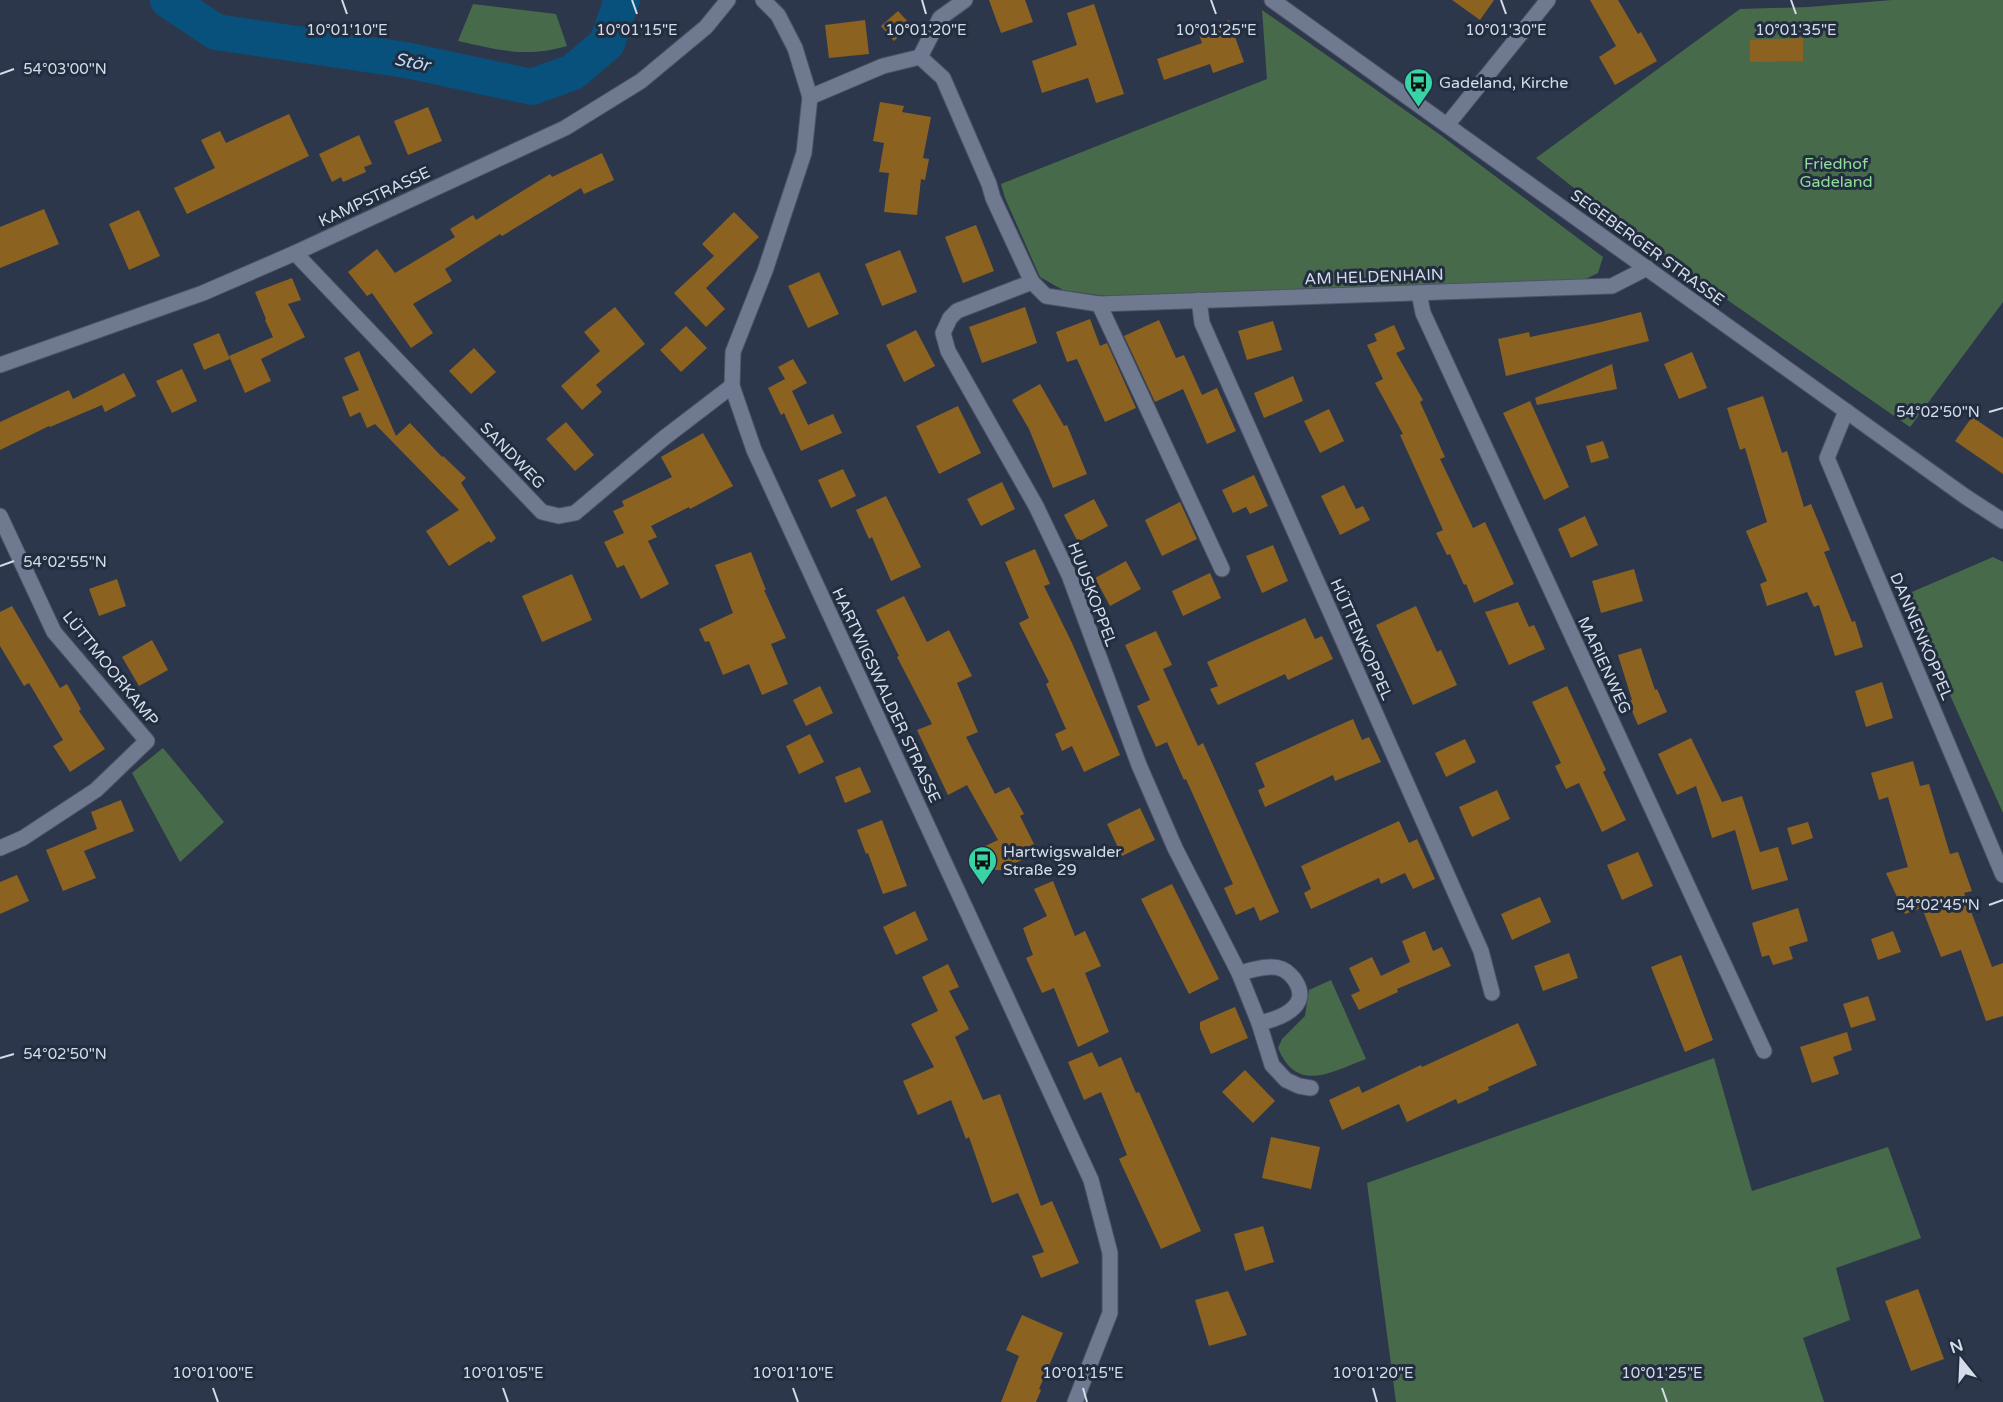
<svg xmlns="http://www.w3.org/2000/svg" width="2003" height="1402" viewBox="0 0 2003 1402" font-family="'Varela Round',sans-serif">
<style>
.green{fill:#476b4a}
.lines{fill:none;stroke-linecap:round;stroke-linejoin:round}
.river{stroke:#07517c;stroke-width:36}
.building{fill:#8c6221}
.street-casing{stroke:#4b5364;stroke-width:17}
.secondary-casing{stroke:#4b5364;stroke-width:17}
.street{stroke:#6f7a91;stroke-width:15}
.secondary{stroke:#6f7a91;stroke-width:15}
.ticks{fill:none;stroke:#d5dce9;stroke-width:2}
.labels{text-anchor:middle;stroke-width:6;stroke-linejoin:round;paint-order:stroke}
.poi-label{font-size:16px;fill:#d5dce9;stroke:#232d40;text-anchor:start}
.park-label{font-size:16px;fill:#8edd95;stroke:#232d40}
.street-label{font-size:16px;fill:#d5dce9;stroke:#232d40}
.water-label{font-size:18px;font-style:italic;fill:#bbdcf6;stroke:#232d40}
.ticks-label{font-size:15px;text-anchor:middle;fill:#d5dce9;stroke:#232d40;stroke-width:6;stroke-linejoin:round;paint-order:stroke}
</style>
<rect width="100%" height="100%" fill="#2d374b"/>
<g class="green">
<polygon points="1892,0 2003,0 2003,302 1910,427 1631,233 1536,158 1740,9 1809,7"/>
<path d="M473 4 556 14 567 46C526 58 499 50 458 41Z"/>
<polygon points="1262,10 1439,134 1603,257 1598,273 1579,282 1106,296 1063,290 1040,277 1005,198 1001,184 1267,79"/>
<polygon points="1993,557 2003,562 2003,813 1905,595"/>
<polygon points="163,748 224,822 180,862 132,773"/>
<path d="M1331 980 1366 1059C1331 1072 1297 1094 1278 1048L1282 1039 1305 1016 1309 990Z"/>
<polygon points="1714,1058 1752,1191 1888,1147 1921,1238 1836,1268 1850,1320 1803,1338 1824,1402 1396,1402 1367,1183"/>
</g>
<g class="lines">
<polyline class="river" points="168,0 216,32 406,60 532,87 573,72 607,43 622,0"/>
</g>
<g class="building">
<polygon points="989,0 1025,0 1033,22 1001,33"/>
<polygon points="1452,0 1494,0 1480,20"/>
<polygon points="1590,0 1618,0 1638,34 1641,32 1657,61 1615,85 1599,57 1616,46"/>
<polygon points="1094,4 1124,94 1096,103 1088,78 1042,93 1032,61 1077,45 1067,13"/>
<polygon points="898,11 911,25 894,41 881,26"/>
<polygon points="865,20 869,54 829,58 825,25"/>
<polygon points="1229,20 1244,62 1213,73 1210,64 1164,80 1157,59 1202,43 1198,32"/>
<polygon points="1803,38 1803,61 1750,62 1750,40"/>
<polygon points="880,102 904,106 902,112 931,117 923,158 929,159 925,180 921,179 917,215 884,212 889,173 879,172 884,143 873,141"/>
<polygon points="428,107 442,141 408,155 394,121"/>
<polygon points="289,114 309,156 187,214 174,188 215,168 201,140 220,131 226,143"/>
<polygon points="359,135 372,164 364,167 366,172 343,182 341,177 332,182 319,154"/>
<polygon points="602,153 614,180 584,194 581,188 502,236 500,234 445,269 452,281 413,304 433,333 411,348 372,293 367,296 348,272 377,249 395,273 455,237 450,229 473,215 476,220 550,174 552,177"/>
<polygon points="44,209 59,244 0,268 0,227"/>
<polygon points="139,210 160,256 129,270 109,224"/>
<polygon points="734,212 759,237 706,288 725,309 706,327 674,293 714,256 702,244"/>
<polygon points="976,225 994,271 963,283 945,237"/>
<polygon points="900,250 917,292 882,306 865,264"/>
<polygon points="819,272 839,314 808,328 788,286"/>
<polygon points="292,278 301,300 288,304 305,337 261,359 271,381 245,393 229,356 273,337 265,320 266,319 255,292"/>
<polygon points="615,307 645,344 596,385 602,392 582,410 561,386 600,351 584,332"/>
<polygon points="1025,307 1037,343 982,363 969,327"/>
<polygon points="1641,312 1649,341 1506,376 1498,339 1529,332 1530,337 1597,323"/>
<polygon points="1090,319 1100,346 1107,343 1136,408 1105,422 1077,359 1067,362 1056,332"/>
<polygon points="1159,320 1176,358 1184,355 1202,395 1217,388 1236,431 1207,444 1183,389 1155,402 1124,336"/>
<polygon points="1273,321 1282,350 1247,360 1238,331"/>
<polygon points="1394,325 1405,349 1396,353 1423,400 1420,402 1445,457 1440,459 1473,528 1485,522 1514,584 1474,603 1466,584 1464,585 1450,554 1447,555 1436,533 1443,530 1400,435 1403,434 1375,383 1383,379 1367,345 1377,341 1374,334"/>
<polygon points="686,326 707,348 681,372 660,350"/>
<polygon points="916,330 935,366 904,382 886,345"/>
<polygon points="219,333 230,359 204,370 193,344"/>
<polygon points="474,348 496,372 471,394 449,371"/>
<polygon points="359,351 396,436 410,423 442,457 443,456 466,478 461,483 496,538 491,543 489,541 449,566 426,531 459,510 375,424 367,428 360,412 350,417 342,397 359,390 344,358"/>
<polygon points="1692,352 1707,388 1679,399 1664,364"/>
<polygon points="793,359 807,383 792,391 808,425 833,414 842,433 801,451 784,413 781,415 768,388 785,379 778,367"/>
<polygon points="1612,364 1617,389 1537,405 1535,398"/>
<polygon points="182,369 197,401 172,413 156,381"/>
<polygon points="124,373 136,396 105,412 102,405 50,427 49,426 0,450 0,422 69,390 73,399"/>
<polygon points="1293,376 1303,401 1264,418 1254,393"/>
<polygon points="1040,384 1064,426 1067,425 1087,474 1053,488 1029,429 1012,400"/>
<polygon points="1763,396 1782,453 1787,451 1804,507 1811,504 1830,550 1824,552 1852,622 1855,621 1863,647 1835,656 1819,605 1814,607 1807,592 1767,606 1760,584 1767,581 1746,531 1767,522 1745,448 1740,450 1727,408"/>
<polygon points="1530,401 1569,487 1544,500 1503,413"/>
<polygon points="958,406 981,453 939,474 916,426"/>
<polygon points="1329,409 1344,441 1320,453 1304,421"/>
<polygon points="1972,417 2003,438 2003,474 1955,441"/>
<polygon points="566,422 594,455 575,471 546,439"/>
<polygon points="703,433 733,486 690,509 689,507 651,526 657,537 648,541 669,584 641,599 624,565 617,568 604,542 624,533 613,511 624,506 622,501 672,477 661,457"/>
<polygon points="1603,441 1609,458 1591,463 1586,446"/>
<polygon points="843,469 856,496 831,508 818,480"/>
<polygon points="1254,475 1268,506 1250,514 1246,507 1233,513 1222,490"/>
<polygon points="1002,482 1015,509 981,526 967,499"/>
<polygon points="1344,485 1356,509 1363,506 1370,520 1340,535 1321,496"/>
<polygon points="886,496 921,567 891,581 872,537 869,539 856,510"/>
<polygon points="1094,499 1108,526 1078,542 1064,515"/>
<polygon points="1180,502 1197,539 1162,556 1145,520"/>
<polygon points="1585,516 1598,545 1571,558 1558,529"/>
<polygon points="1273,545 1288,581 1262,593 1246,556"/>
<polygon points="1035,549 1050,584 1044,586 1072,643 1120,755 1084,772 1072,746 1062,751 1055,734 1066,729 1046,684 1049,682 1019,623 1029,618 1005,562"/>
<polygon points="751,552 766,590 764,590 786,638 771,644 788,684 762,695 749,664 723,675 709,641 705,642 699,629 733,613 715,565"/>
<polygon points="1126,561 1141,589 1110,606 1095,578"/>
<polygon points="1634,569 1643,601 1601,613 1592,581"/>
<polygon points="1210,573 1221,598 1183,616 1172,591"/>
<polygon points="572,574 592,620 542,642 522,596"/>
<polygon points="117,579 126,606 99,616 89,589"/>
<polygon points="904,596 927,642 949,630 972,676 957,683 978,732 966,737 995,794 1009,787 1024,814 1020,816 1038,852 1001,870 995,870 983,847 998,840 967,785 948,795 917,730 932,724 897,657 899,656 876,610"/>
<polygon points="1518,602 1529,627 1534,625 1545,649 1509,665 1485,612"/>
<polygon points="12,606 60,688 67,684 81,709 79,711 105,749 70,772 53,746 63,740 29,683 24,686 0,646 0,612"/>
<polygon points="1416,606 1437,652 1441,650 1457,685 1413,705 1376,625"/>
<polygon points="1305,618 1315,639 1322,636 1333,659 1288,680 1285,674 1218,705 1210,689 1218,686 1207,662"/>
<polygon points="1156,631 1172,665 1163,669 1198,746 1203,743 1279,912 1260,921 1254,907 1236,915 1224,888 1233,884 1186,779 1184,780 1167,742 1156,747 1137,706 1150,700 1125,645"/>
<polygon points="152,640 168,670 139,686 122,657"/>
<polygon points="1641,648 1655,690 1657,689 1667,712 1638,725 1628,702 1632,700 1618,655"/>
<polygon points="1882,682 1893,718 1866,727 1855,691"/>
<polygon points="820,686 833,713 806,726 793,700"/>
<polygon points="1567,686 1606,770 1603,772 1626,820 1602,832 1579,783 1566,789 1555,766 1561,763 1532,702"/>
<polygon points="1353,719 1362,740 1369,737 1381,762 1335,781 1333,775 1265,807 1258,790 1265,787 1255,763"/>
<polygon points="810,734 824,762 799,774 786,746"/>
<polygon points="1691,738 1722,802 1742,796 1760,852 1778,847 1788,880 1752,890 1735,830 1712,838 1696,786 1677,795 1658,754"/>
<polygon points="1465,739 1476,762 1446,777 1435,753"/>
<polygon points="1913,761 1920,786 1929,784 1950,854 1958,852 1972,891 1964,893 1992,967 2003,963 2003,1016 1986,1021 1961,950 1941,957 1922,908 1905,914 1886,873 1908,867 1888,797 1879,800 1871,773"/>
<polygon points="860,767 871,792 845,803 835,777"/>
<polygon points="1497,790 1510,819 1472,837 1459,807"/>
<polygon points="121,800 134,831 84,851 96,878 63,891 46,850 97,829 91,812"/>
<polygon points="1140,808 1155,840 1122,856 1107,824"/>
<polygon points="882,820 907,886 883,894 868,853 866,854 857,830"/>
<polygon points="1399,821 1409,843 1417,839 1435,879 1413,889 1405,873 1381,884 1379,878 1311,909 1304,893 1311,889 1301,866"/>
<polygon points="1808,822 1813,838 1792,845 1787,828"/>
<polygon points="1638,852 1653,886 1622,900 1607,865"/>
<polygon points="17,875 29,901 0,914 0,882"/>
<polygon points="1053,881 1075,936 1085,931 1101,966 1085,973 1109,1032 1078,1047 1054,988 1042,993 1026,958 1033,955 1023,928 1047,916 1034,889"/>
<polygon points="1172,884 1219,979 1189,994 1141,899"/>
<polygon points="1540,897 1551,922 1512,940 1501,914"/>
<polygon points="1798,908 1808,941 1789,947 1793,959 1773,965 1769,955 1762,957 1752,923"/>
<polygon points="915,911 928,940 896,955 883,927"/>
<polygon points="1425,931 1433,951 1442,947 1451,966 1397,989 1398,992 1359,1010 1351,995 1360,991 1349,968 1372,957 1381,976 1410,962 1402,941"/>
<polygon points="1893,931 1901,952 1878,960 1871,939"/>
<polygon points="1569,953 1578,978 1543,991 1534,966"/>
<polygon points="1681,955 1713,1040 1685,1052 1651,967"/>
<polygon points="948,964 959,987 949,991 969,1029 955,1037 983,1100 1000,1094 1041,1206 1052,1201 1079,1263 1041,1278 1032,1256 1044,1252 1018,1193 992,1203 969,1137 966,1139 951,1100 918,1115 903,1081 934,1067 911,1024 938,1011 922,977"/>
<polygon points="1868,996 1876,1020 1851,1028 1843,1004"/>
<polygon points="1235,1007 1248,1038 1211,1054 1200,1029 1200,1022"/>
<polygon points="1518,1023 1537,1065 1488,1087 1489,1090 1458,1104 1456,1099 1407,1122 1399,1104 1342,1130 1329,1100 1359,1086 1362,1093 1421,1065 1422,1067"/>
<polygon points="1847,1032 1852,1050 1833,1057 1839,1074 1812,1083 1800,1047"/>
<polygon points="1092,1052 1099,1067 1121,1057 1136,1093 1139,1092 1201,1231 1161,1249 1119,1159 1127,1155 1101,1092 1084,1100 1068,1062"/>
<polygon points="1245,1070 1275,1101 1253,1123 1222,1092"/>
<polygon points="1271,1137 1320,1147 1311,1189 1262,1178"/>
<polygon points="1263,1226 1274,1262 1245,1271 1234,1234"/>
<polygon points="1918,1289 1944,1359 1911,1371 1885,1301"/>
<polygon points="1228,1291 1247,1335 1209,1346 1195,1300"/>
<polygon points="1022,1315 1063,1333 1039,1389 1041,1390 1036,1402 1001,1402 1019,1356 1006,1350"/>
</g>
<g class="lines">
<defs>
<g id="street">
<polyline points="763,0 778,15 795,48 810,97 804,153 765,271 733,352 732,386 754,450 1091,1180 1110,1253 1110,1313 1075,1402"/>
<polyline points="920,57 940,18 965,0"/>
<polyline points="810,97 883,66 920,57 943,78 989,184 993,198 1032,282 1046,296 1099,304 1612,286 1647,268"/>
<polyline points="1447,125 1548,0"/>
<polyline points="295,253 542,512 559,516 575,513 664,438 732,386"/>
<polyline points="1032,282 957,311 950,318 943,333 948,351 1036,506 1069,575 1139,765 1175,848 1239,973 1259,1023 1272,1065 1286,1080 1299,1086 1311,1088"/>
<polyline points="1419,293 1423,313 1764,1051"/>
<polyline points="1199,300 1202,323 1481,951 1492,993"/>
<polyline points="1099,304 1222,569"/>
<polyline points="1846,411 1827,458 2003,875"/>
<polyline points="0,516 54,632 147,741 96,790 23,838 0,848"/>
<path d="M1239 973C1252 970 1270 964 1282 969 1287 971 1293 977 1296 982 1311 1007 1279 1019 1259 1023"/>
</g>
<g id="secondary">
<polyline points="1272,0 1966,497 2003,521"/>
<polyline points="0,365 203,293 295,253 565,128 641,81 706,27 728,0"/>
</g>
</defs>
<use href="#street" class="street-casing"/>
<use href="#secondary" class="secondary-casing"/>
<use href="#street" class="street"/>
<use href="#secondary" class="secondary"/>
</g>
<path class="ticks" d="M342 0 347 14M632 0 637 14M922 0 926 14M1211 0 1216 14M1501 0 1506 14M1791 0 1796 14M0 74 14 69M1989 412 2003 408M0 566 14 561M1989 905 2003 900M0 1058 14 1054M213 1388 218 1402M503 1388 508 1402M793 1388 798 1402M1083 1388 1087 1402M1373 1388 1377 1402M1662 1388 1667 1402"/>
<defs>
<symbol id="bus-pin" viewBox="-11 -11 22 30"><path d="M0 17L-7.5 6A9.5 9.5 0 1 1 7.5 6Z" fill="#38d4a6" stroke="#232d40"/><path d="M-5-6H5V4H4V6H2V4H-2V6H-4V4H-5ZM-3.5-4V0h7V-4ZM-3.5 1.2v1.5H-2V1.2ZM2 1.2v1.5H3.5V1.2Z" fill="#111"/></symbol>
</defs>
<g fill-rule="evenodd">
<use href="#bus-pin" x="1402" y="66" width="33" height="45"/>
<use href="#bus-pin" x="966" y="844" width="33" height="45"/>
</g>
<g class="labels">
<g class="poi-label">
<text x="1439" y="88">Gadeland, Kirche</text>
<text x="1003" y="857">Hartwigswalder<tspan x="1003" dy="18">Straße 29</tspan></text>
</g>
<g class="park-label">
<text x="1836" y="169">Friedhof<tspan x="1836" dy="18">Gadeland</tspan></text>
</g>
<g class="street-label">
<text transform="translate(374 196) rotate(-25)" y="6">KAMPSTRASSE</text>
<text transform="translate(1648 247) rotate(36)" y="6">SEGEBERGER STRASSE</text>
<text transform="translate(1374 276) rotate(-2)" y="6">AM HELDENHAIN</text>
<text transform="translate(513 455) rotate(46)" y="6">SANDWEG</text>
<text transform="translate(1093 594) rotate(69)" y="6">HUUSKOPPEL</text>
<text transform="translate(1922 636) rotate(67)" y="6">DANNENKOPPEL</text>
<text transform="translate(1362 639) rotate(66)" y="6">HÜTTENKOPPEL</text>
<text transform="translate(1605 665) rotate(65)" y="6">MARIENWEG</text>
<text transform="translate(111 668) rotate(51)" y="6">LÜTTMOORKAMP</text>
<text transform="translate(887 695) rotate(65)" y="6">HARTWIGSWALDER STRASSE</text>
</g>
<g class="water-label">
<text transform="translate(412 62) rotate(11)" y="6">Stör</text>
</g>
</g>
<g class="ticks-label">
<text x="347" y="35">10°01'10"E</text>
<text x="637" y="35">10°01'15"E</text>
<text x="926" y="35">10°01'20"E</text>
<text x="1216" y="35">10°01'25"E</text>
<text x="1506" y="35">10°01'30"E</text>
<text x="1796" y="35">10°01'35"E</text>
<text x="65" y="74">54°03'00"N</text>
<text x="1938" y="417">54°02'50"N</text>
<text x="65" y="567">54°02'55"N</text>
<text x="1938" y="910">54°02'45"N</text>
<text x="65" y="1059">54°02'50"N</text>
<text x="213" y="1378">10°01'00"E</text>
<text x="503" y="1378">10°01'05"E</text>
<text x="793" y="1378">10°01'10"E</text>
<text x="1083" y="1378">10°01'15"E</text>
<text x="1373" y="1378">10°01'20"E</text>
<text x="1662" y="1378">10°01'25"E</text>
</g>
<g transform="translate(1961 1360) rotate(342)" stroke="#232d40" stroke-width="4.5" paint-order="stroke">
<path d="M0-4.5L10 22L0 15L-10 22Z" fill="#d5dce9"/>
<text y="-9" font-size="16" font-weight="bold" text-anchor="middle" fill="#d5dce9">N</text>
</g>
</svg>
